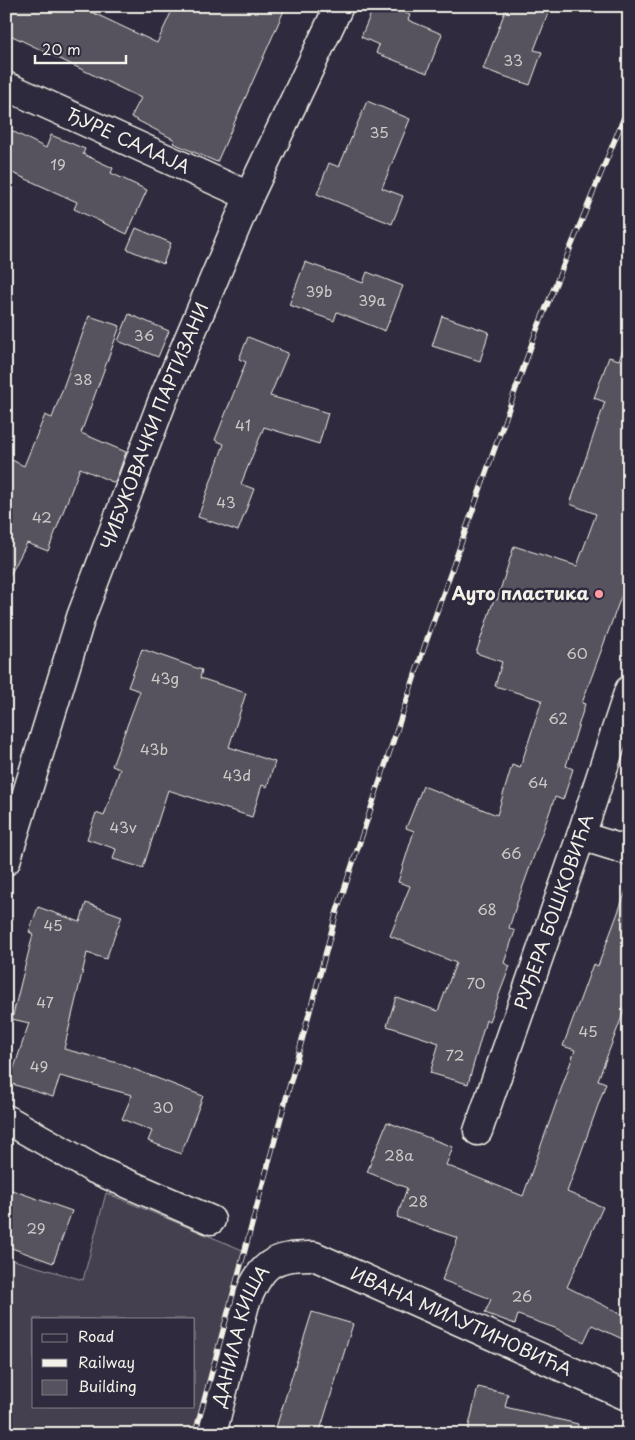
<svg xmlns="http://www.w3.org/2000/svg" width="635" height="1440" viewBox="0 0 635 1440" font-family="'Playpen Sans',sans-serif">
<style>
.grass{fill:#454050;stroke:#9c989c;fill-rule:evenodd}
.building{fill:#56525f;stroke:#f4f1e8}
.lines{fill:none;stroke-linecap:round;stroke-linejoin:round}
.minor-casing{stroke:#f4f1e8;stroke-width:31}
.minor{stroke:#2f2a3d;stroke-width:28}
.rail-casing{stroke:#f4f1e8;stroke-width:5.5}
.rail{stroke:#2f2a3d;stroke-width:4;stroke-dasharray:11;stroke-linecap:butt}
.poi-dot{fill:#ff9aa2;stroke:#2f2a3d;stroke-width:2}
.labels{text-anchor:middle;stroke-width:5;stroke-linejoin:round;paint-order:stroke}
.number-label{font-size:15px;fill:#ccc9c6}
.street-label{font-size:18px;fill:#f4f1e8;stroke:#2f2a3d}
.poi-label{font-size:18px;font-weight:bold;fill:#f4f1e8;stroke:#2f2a3d;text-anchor:end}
</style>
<rect width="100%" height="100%" fill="#2f2a3d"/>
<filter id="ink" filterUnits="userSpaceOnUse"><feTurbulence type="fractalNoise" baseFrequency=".02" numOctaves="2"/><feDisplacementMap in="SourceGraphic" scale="10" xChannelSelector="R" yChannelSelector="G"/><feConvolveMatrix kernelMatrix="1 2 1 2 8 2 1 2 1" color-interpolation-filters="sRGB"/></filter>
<g filter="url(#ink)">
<path class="grass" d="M106 1193 245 1251 195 1434H6V1258L83 1280ZM34 1319H194V1406H34Z"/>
<g class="building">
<polygon points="6,6 79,6 157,43 174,6 286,6 217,162 173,143 175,140 131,117 141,98 6,33"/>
<polygon points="374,6 389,6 410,15 408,20 442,34 427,73 376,53 379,45 361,37"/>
<polygon points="507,6 551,6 534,50 542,52 530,85 483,69"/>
<polygon points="367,101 410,119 382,188 403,196 392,224 317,194 329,163 339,167"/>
<polygon points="6,128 46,148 51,135 85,149 83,154 113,168 111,173 147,190 127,234 74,209 77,202 6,170"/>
<polygon points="136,228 171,243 163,264 127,249"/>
<polygon points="305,262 363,283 367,272 403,286 385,331 337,312 334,321 289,305"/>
<polygon points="129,314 169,331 158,357 118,341"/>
<polygon points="89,316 120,326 81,433 126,452 115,483 80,468 48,551 27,543 6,583 6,457 24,466 45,415 52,418"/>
<polygon points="442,316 489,332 480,361 432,346"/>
<polygon points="248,337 288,353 270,396 328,413 319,444 264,427 241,484 254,489 238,531 198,517 224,444 215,440 246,362 239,359"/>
<polygon points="625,344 629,345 629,575 582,703 585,704 566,766 573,769 563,800 555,797 517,903 509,928 515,931 504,963 510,966 489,1021 486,1020 468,1084 430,1073 439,1043 387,1026 396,997 438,1011 456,963 390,936 410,886 398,882 414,831 406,828 423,786 497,815 512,765 520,768 542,700 495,686 502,662 476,653 494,599 497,600 514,546 577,566 596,514 570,504 605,402 594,398 609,357 619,360"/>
<polygon points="142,649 202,670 200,678 246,693 229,747 275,762 267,787 262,785 252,817 168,790 143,868 113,859 116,849 87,839 96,813 104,816 120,769 112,766 140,691 128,687"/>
<polygon points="626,891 629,892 629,998 598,1080 606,1083 567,1192 603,1207 567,1287 629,1318 629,1342 592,1325 584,1342 555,1328 518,1315 515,1324 485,1313 491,1299 442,1280 458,1238 397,1217 407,1188 367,1172 387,1122 453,1147 446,1165 523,1196 575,1050 563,1046 593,964 598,966"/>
<polygon points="86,903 122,916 106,959 87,953 64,1049 118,1063 203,1096 181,1154 148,1141 152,1131 122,1119 132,1095 60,1076 53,1097 9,1083 29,1023 12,1019 33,934 29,932 38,907 80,922"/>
<polygon points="6,1188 72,1211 53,1263 6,1246"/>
<polygon points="312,1312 353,1324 319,1434 274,1434"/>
<polygon points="478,1387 508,1394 505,1407 578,1424 577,1434 467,1434"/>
</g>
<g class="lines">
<defs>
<g id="minor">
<path id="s1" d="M6 86 249 196"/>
<polyline points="581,836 629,851"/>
<path id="s2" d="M6 861 81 617 162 402 249 196 339 6"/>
<polyline points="6,1119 94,1169 211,1220"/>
<path id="s3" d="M478 1131 581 836 629 690"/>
<path id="s4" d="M212 1434 245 1304C261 1265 271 1255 314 1256L629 1397"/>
</g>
</defs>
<use href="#minor" class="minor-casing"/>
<use href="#minor" class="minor"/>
<defs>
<polyline id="rail" points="195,1434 337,911 425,645 536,332 629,105"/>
</defs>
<use href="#rail" class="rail-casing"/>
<use href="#rail" class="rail"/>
</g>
</g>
<circle class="poi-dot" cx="599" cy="594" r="5"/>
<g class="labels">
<g class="number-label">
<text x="513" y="66">33</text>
<text x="379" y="138">35</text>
<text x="58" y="170">19</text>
<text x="319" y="297">39b</text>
<text x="372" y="306">39a</text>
<text x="144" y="341">36</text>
<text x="83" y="385">38</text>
<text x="243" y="431">41</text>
<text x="226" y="508">43</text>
<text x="42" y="523">42</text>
<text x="577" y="659">60</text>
<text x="165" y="684">43g</text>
<text x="558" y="724">62</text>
<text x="154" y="755">43b</text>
<text x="237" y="781">43d</text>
<text x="538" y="788">64</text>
<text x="123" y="833">43v</text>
<text x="511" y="859">66</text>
<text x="487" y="915">68</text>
<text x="53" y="931">45</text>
<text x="476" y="989">70</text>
<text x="45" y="1008">47</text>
<text x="588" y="1037">45</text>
<text x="455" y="1061">72</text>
<text x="39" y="1072">49</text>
<text x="163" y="1113">30</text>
<text x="399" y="1161">28a</text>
<text x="418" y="1207">28</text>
<text x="36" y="1234">29</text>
<text x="522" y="1302">26</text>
</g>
<g class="street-label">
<text dy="6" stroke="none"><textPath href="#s1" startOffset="134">ЂУРЕ САЛАЈА</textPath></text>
<text dy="6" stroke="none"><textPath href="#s2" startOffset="460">ЧИБУКОВАЧКИ ПАРТИЗАНИ</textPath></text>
<text dy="6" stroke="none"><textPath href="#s3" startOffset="232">РУЂЕРА БОШКОВИЋА</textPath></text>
<text dy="6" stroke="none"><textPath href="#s4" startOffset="388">ИВАНА МИЛУТИНОВИЋА</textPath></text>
<text dy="6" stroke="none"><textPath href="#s4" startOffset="102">ДАНИЛА КИША</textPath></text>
</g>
<g class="poi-label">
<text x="589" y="600">Ауто пластика</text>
</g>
</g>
<rect width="635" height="1440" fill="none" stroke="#2f2a3d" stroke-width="25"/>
<rect x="12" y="12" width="610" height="1415" fill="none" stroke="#f4f1e8" stroke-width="2" filter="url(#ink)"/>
<rect x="32" y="1318" width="162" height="90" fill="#2f2a3d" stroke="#7e7a81"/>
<rect x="42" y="1334" width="25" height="8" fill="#2f2a3d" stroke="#7e7a81"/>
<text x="78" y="1342" font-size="15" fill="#f4f1e8">Road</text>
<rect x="42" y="1359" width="25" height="8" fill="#f4f1e8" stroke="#7e7a81"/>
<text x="78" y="1368" font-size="15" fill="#f4f1e8">Railway</text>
<rect x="42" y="1380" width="25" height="15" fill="#56525f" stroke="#7e7a81"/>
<text x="78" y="1392" font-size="15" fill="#f4f1e8">Building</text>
<path d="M35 55v8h91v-8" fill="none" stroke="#f4f1e8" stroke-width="2.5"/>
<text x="42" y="55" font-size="15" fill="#f4f1e8" stroke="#2f2a3d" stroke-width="4" paint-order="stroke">20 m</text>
</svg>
